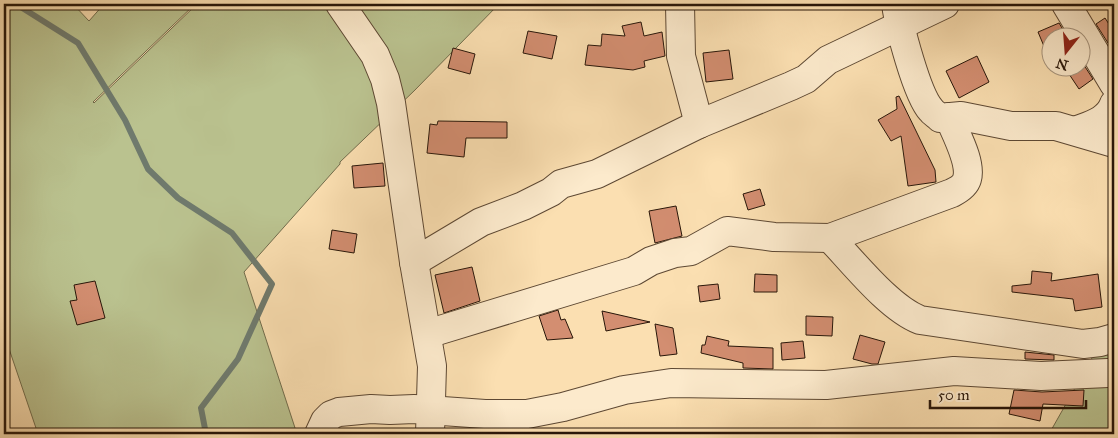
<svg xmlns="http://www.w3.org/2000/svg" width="1118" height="438" viewBox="0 0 1118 438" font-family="'IM FELL Great Primer',serif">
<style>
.green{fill:#bac28f;stroke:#716c4c}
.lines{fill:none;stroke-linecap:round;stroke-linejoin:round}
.stream{stroke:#6f7a6d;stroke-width:6}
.building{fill:#d38e71;stroke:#281609}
.minor-casing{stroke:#5d4833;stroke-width:30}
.minor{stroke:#fceacc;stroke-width:28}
</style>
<rect width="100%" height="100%" fill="#fbdfb1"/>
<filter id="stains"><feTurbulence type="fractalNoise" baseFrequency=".004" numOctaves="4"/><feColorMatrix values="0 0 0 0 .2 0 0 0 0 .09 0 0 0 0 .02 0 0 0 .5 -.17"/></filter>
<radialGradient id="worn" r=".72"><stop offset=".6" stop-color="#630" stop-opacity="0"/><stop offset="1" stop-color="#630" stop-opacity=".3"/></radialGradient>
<g class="green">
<polygon points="4,4 73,4 89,21 104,4 195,4 93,102 94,103 197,4 499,4 415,90 340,162 340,164 244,272 297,434 38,434 4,334"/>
<polygon points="1114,319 1114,434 1049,434"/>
</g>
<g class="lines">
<polyline class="stream" points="16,4 78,43 125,120 148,169 178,198 232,233 272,284 238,359 201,408 206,434"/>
</g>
<g class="building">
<polygon points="1105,18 1114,32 1114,39 1108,43 1096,24"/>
<polygon points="641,22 644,36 662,32 665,56 644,61 645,67 633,70 585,65 588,45 601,46 602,34 625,36 622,26"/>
<polygon points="1059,23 1068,38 1050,38 1050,49 1046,51 1038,32"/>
<polygon points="528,31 557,36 552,59 523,53"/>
<polygon points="453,48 475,54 470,74 448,68"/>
<polygon points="729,50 733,79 706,82 703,53"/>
<polygon points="977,56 989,82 959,98 946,71"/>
<polygon points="1080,59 1093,79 1079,89 1065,68 1080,68"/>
<polygon points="899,96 935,170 936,182 908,186 901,136 891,141 878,120 897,109 896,97"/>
<polygon points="438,121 507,122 507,138 466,138 464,157 427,153 430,124 437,125"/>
<polygon points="383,163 385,186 354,188 352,166"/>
<polygon points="760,189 765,205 748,210 743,194"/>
<polygon points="676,206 682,236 655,243 649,211"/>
<polygon points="332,230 357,234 354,253 329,249"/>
<polygon points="472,267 480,301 444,313 435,275"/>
<polygon points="1032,271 1052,273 1051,281 1098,274 1102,307 1075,311 1073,299 1012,292 1012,286 1031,284"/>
<polygon points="755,274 777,275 777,292 754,292"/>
<polygon points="95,281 105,318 77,325 70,301 77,300 74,285"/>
<polygon points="718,284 720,299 700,302 698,286"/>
<polygon points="558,310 561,320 565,319 573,338 547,340 539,316"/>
<polygon points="602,311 650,322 606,331"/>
<polygon points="806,316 833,317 832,336 806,335"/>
<polygon points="655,324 673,328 677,354 660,356"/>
<polygon points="860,335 885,342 878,364 872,364 853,359"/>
<polygon points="707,336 729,341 728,346 773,348 773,369 743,368 743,363 701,353 702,345 705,345"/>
<polygon points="803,341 805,358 782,360 781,343"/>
<polygon points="1025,352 1054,355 1054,360 1025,359"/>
<polygon points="1014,390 1042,392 1084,390 1083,406 1043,404 1040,421 1009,414"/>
</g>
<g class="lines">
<defs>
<g id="minor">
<polyline points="340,4 375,55 385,79 391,103 414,262 432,366 430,434"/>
<polyline points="680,4 681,56 699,124"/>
<path d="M896 4C899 26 917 95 931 110 933 113 937 115 940 118L961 116 1011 126H1056L1114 143"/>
<polyline points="1066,4 1114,84"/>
<path d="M1075 131C1090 125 1108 121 1114 104"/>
<path d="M830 238C854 263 889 308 920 320L1083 344 1100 342 1114 338"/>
<polyline points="414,262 481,222 523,206 551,192 561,184 597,174 699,124 791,86 806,79 828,60 945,4"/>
<path d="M427 334 634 271 651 261 675 253 691 251 727 231 774 237 830 238 952 193C958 190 965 186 967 179 972 162 955 133 949 117"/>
<polyline points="319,434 325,421 331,415 339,412 371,409 390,410 414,409 485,414 527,414 563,407 624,390 671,383 826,385 954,371 1041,376 1108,373"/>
</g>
</defs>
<use href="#minor" class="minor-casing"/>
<use href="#minor" class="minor"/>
</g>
<rect width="1118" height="438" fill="none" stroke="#fbdfb1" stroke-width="20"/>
<rect x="5" y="5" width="1108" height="428" fill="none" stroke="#281609" stroke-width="2.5"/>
<rect x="10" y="10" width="1098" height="418" fill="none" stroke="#281609"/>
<g transform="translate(1066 52) rotate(197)"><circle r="24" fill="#fceacc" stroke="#a7957e"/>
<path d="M0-4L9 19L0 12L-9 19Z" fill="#8f2418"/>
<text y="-8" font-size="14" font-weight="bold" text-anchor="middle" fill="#281609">N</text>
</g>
<path d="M930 400v8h156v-8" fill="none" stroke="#281609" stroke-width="2.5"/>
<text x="938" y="400" font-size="15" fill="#281609" stroke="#fceacc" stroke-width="4" paint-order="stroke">50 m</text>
<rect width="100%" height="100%" filter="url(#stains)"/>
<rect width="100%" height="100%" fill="url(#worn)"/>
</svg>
